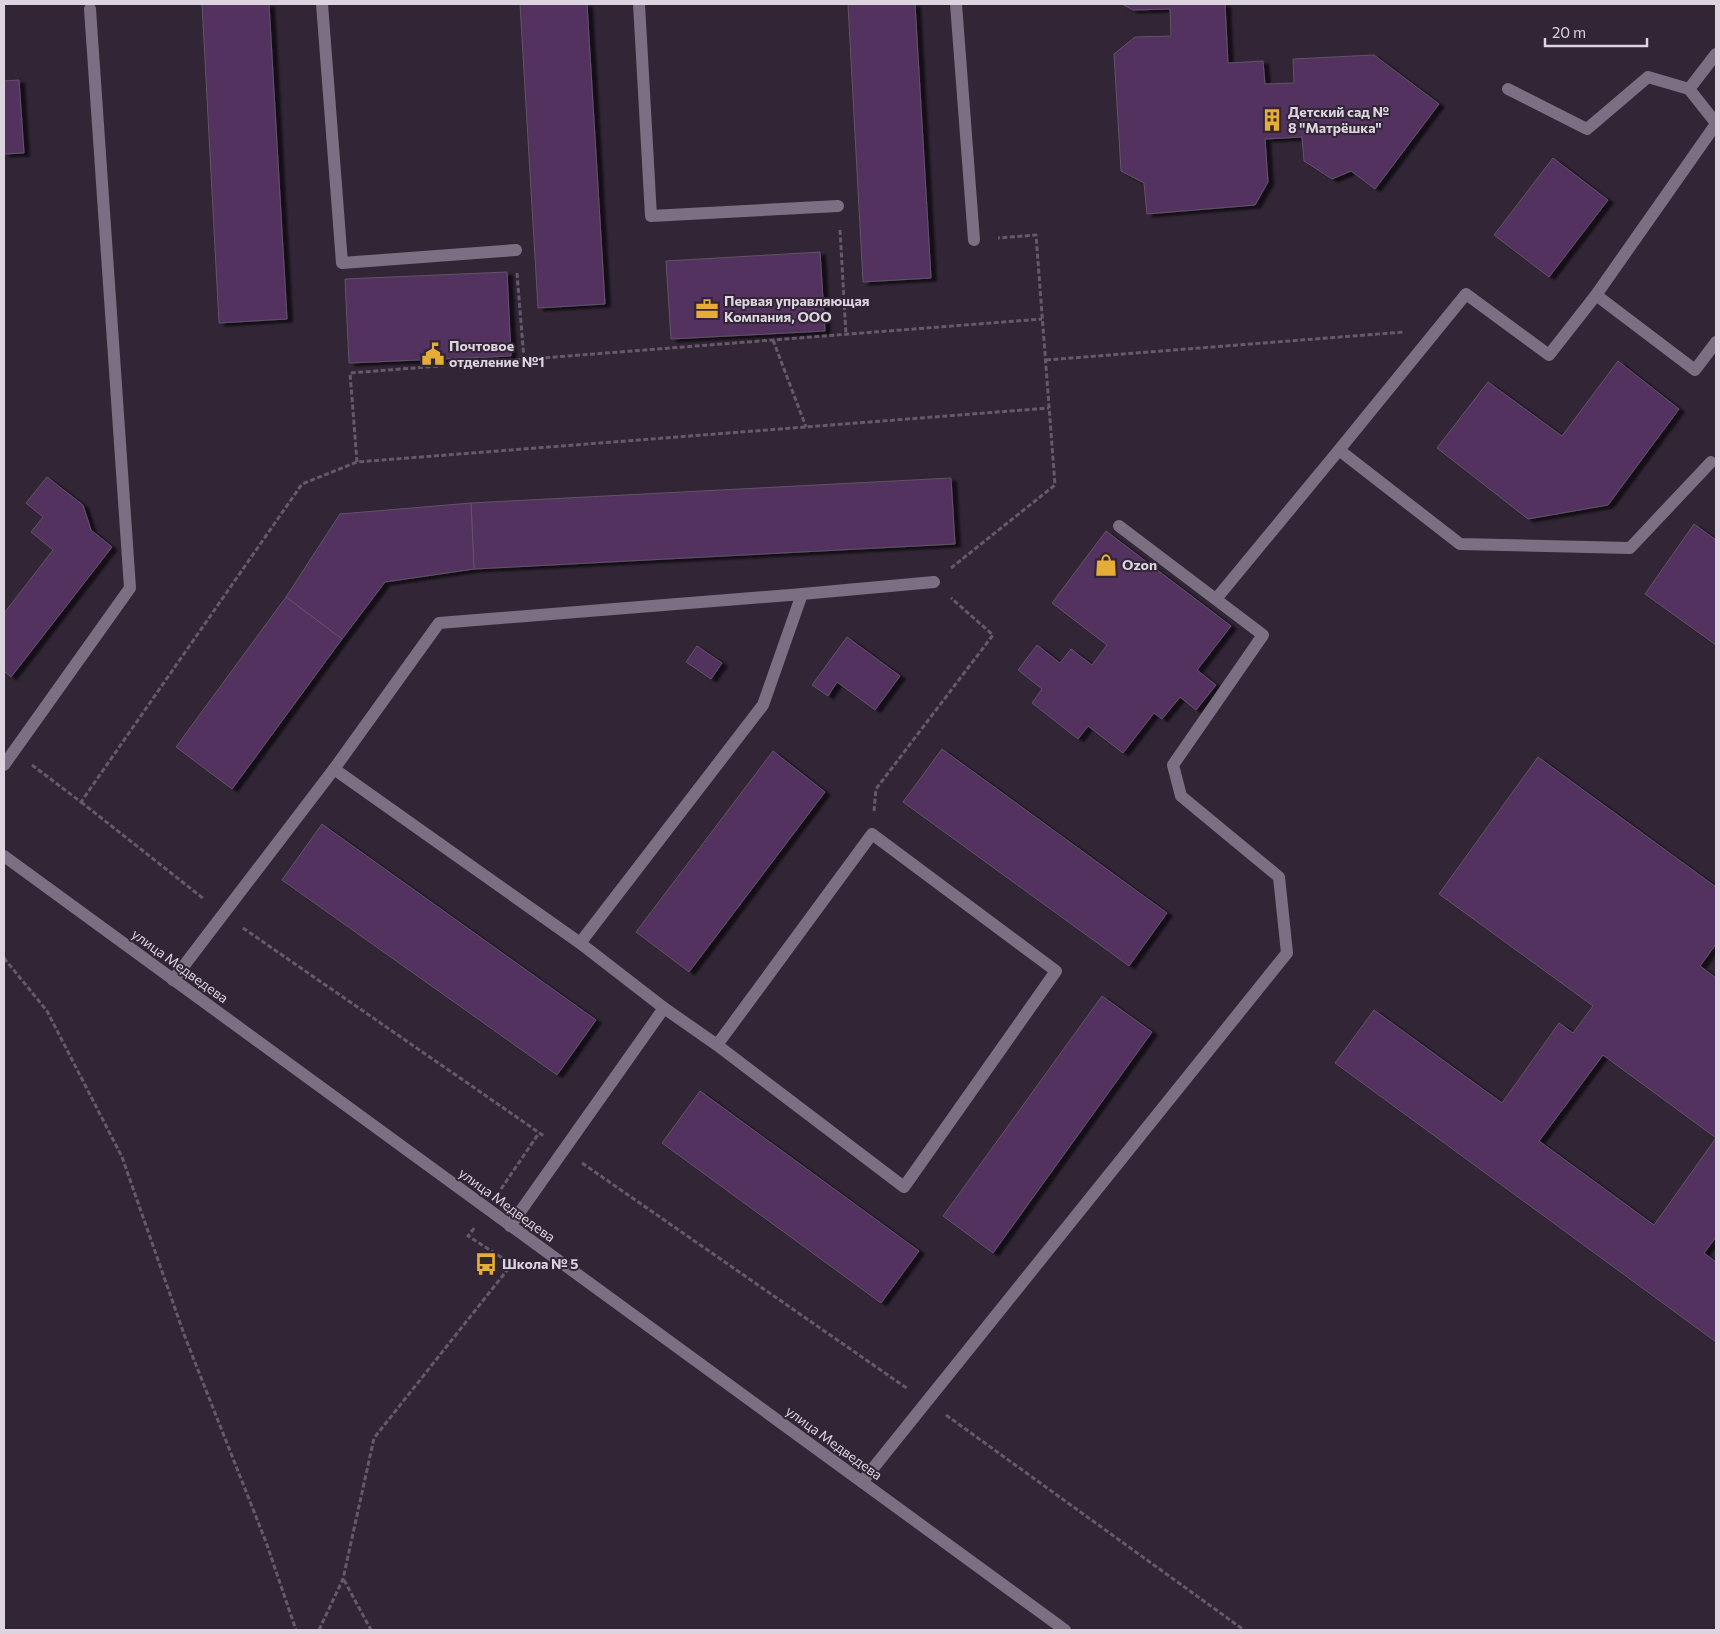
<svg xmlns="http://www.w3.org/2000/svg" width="1720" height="1634" viewBox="0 0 1720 1634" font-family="Commissioner,sans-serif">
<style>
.building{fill:#523160;stroke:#615468;filter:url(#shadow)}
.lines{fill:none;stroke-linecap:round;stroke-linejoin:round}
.path{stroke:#655a69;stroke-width:3;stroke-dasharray:5 2.5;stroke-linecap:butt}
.minor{stroke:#7c6e83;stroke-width:12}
.labels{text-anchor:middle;stroke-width:4;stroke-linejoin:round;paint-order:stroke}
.poi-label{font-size:14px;font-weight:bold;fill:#dcd4df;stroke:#312536;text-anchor:start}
.street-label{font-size:14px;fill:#dcd4df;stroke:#312536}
</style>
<defs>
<filter id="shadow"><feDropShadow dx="5.5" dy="3" stdDeviation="1" flood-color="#0009"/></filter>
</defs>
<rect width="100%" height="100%" fill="#312536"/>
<g class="building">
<polygon points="202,4 269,4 287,319 219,323"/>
<polygon points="520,4 587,4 605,304 538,308"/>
<polygon points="848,4 915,4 931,278 863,282"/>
<polygon points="1122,4 1225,4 1228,63 1263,61 1265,84 1294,83 1293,59 1374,55 1439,104 1375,189 1351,171 1332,179 1304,161 1302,137 1265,139 1268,182 1255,205 1147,214 1144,183 1121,171 1114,54 1135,37 1171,36 1170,9 1133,10"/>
<polygon points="19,80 24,153 4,154 4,81"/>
<polygon points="1553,158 1608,200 1549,277 1494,235"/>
<polygon points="820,252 825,331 671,339 666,261"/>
<polygon points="507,272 511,356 349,363 345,279"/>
<polygon points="1618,361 1679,409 1608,505 1528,519 1437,448 1488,382 1562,436"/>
<polygon points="47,477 83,505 91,530 112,547 11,677 4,671 4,611 5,612 53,550 31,532 43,517 26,503"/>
<polygon points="951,478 955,544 474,569 471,503"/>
<polygon points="471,503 474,569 385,582 342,639 286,597 340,514"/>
<polygon points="1694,524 1716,540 1716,645 1645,594"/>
<polygon points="1106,531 1231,626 1197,670 1216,685 1196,710 1180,697 1162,719 1154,713 1123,753 1088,726 1078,739 1032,703 1042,689 1018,670 1037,645 1060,663 1071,649 1092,665 1107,645 1052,603"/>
<polygon points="286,597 342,639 232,789 176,747"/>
<polygon points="847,637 900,676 875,710 837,682 828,696 812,685"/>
<polygon points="697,646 722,663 711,679 686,662"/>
<polygon points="942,749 1167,913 1129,966 903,802"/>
<polygon points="773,751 825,792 689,972 636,932"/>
<polygon points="1538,757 1716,887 1716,944 1700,966 1716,978 1716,1138 1603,1055 1539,1141 1654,1225 1716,1138 1716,1237 1704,1253 1716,1262 1716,1342 1335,1063 1374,1010 1502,1103 1559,1023 1573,1033 1593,1006 1439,894"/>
<polygon points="322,824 596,1020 557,1075 282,880"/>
<polygon points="1102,996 1152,1032 993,1253 943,1216"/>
<polygon points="700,1091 919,1251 881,1303 662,1143"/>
</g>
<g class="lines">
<g class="path">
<polyline points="840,230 846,335"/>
<polyline points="517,273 524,359"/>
<polyline points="773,340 806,427"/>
<polyline points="1046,360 1404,332"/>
<polyline points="357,462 350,373 1042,319"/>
<polyline points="951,568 1055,485 1036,235 998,238"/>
<polyline points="32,765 81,802 302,484 357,462 1049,408"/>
<polyline points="81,802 204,899"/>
<polyline points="874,811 876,789 993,635 951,598"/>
<polyline points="243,928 544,1136"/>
<polyline points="4,958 47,1011 122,1157 185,1337 266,1542 296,1630"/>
<polyline points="582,1163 908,1389"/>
<polyline points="501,1189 539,1133"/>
<polyline points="946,1415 1244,1630"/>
<polyline points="344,1580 371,1630"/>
<polyline points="319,1630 343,1579 374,1438 512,1264 468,1236 475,1227"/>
</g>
<g class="minor">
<polyline points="322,4 342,263 516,250"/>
<polyline points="639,4 651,216 838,206"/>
<polyline points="956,4 974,240"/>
<polyline points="1716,54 1689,89 1716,123"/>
<polyline points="1508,89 1587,129 1648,77 1689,89"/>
<polyline points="1596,295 1695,370 1716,342"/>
<polyline points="1711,462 1630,548 1460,544 1339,450 1466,294 1549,355 1596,295 1716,124"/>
<polyline points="1216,599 1339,450"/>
<polyline points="4,765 130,588 90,9"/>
<polyline points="334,769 580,943 664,1008 717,1045 904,1187 1056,971 872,834 717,1045"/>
<polyline points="4,856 1065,1630"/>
<polyline points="580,943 763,705 802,594"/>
<polyline points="173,980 334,769 439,623 802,594 934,582"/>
<polyline points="510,1226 664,1008"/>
<polyline points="862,1482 1287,953 1279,877 1181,796 1173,765 1263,635 1119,526"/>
</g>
</g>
<defs>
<symbol id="building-bare" viewBox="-9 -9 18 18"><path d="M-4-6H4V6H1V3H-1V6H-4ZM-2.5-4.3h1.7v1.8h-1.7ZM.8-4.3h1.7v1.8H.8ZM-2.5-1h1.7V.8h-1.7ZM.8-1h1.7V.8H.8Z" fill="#e5ad35" stroke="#312536" stroke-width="2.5" paint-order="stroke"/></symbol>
<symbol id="office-bare" viewBox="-9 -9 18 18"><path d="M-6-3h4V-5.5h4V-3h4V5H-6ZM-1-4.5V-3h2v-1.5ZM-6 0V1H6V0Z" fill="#e5ad35" stroke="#312536" stroke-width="2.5" paint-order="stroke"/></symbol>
<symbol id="civic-bare" viewBox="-9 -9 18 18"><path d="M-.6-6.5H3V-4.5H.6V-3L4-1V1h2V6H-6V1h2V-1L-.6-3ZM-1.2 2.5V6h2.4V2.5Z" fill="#e5ad35" stroke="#312536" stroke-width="2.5" paint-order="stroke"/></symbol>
<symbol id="shop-bare" viewBox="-9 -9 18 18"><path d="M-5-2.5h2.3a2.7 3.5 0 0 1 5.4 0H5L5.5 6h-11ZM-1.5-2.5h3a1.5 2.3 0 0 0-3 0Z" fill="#e5ad35" stroke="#312536" stroke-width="2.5" paint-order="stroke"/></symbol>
<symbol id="bus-bare" viewBox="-9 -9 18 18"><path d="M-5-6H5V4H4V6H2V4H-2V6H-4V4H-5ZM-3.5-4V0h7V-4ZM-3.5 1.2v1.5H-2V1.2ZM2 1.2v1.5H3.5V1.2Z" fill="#e5ad35" stroke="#312536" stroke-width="2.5" paint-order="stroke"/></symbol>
</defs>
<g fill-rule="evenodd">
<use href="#building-bare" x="1256" y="104" width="32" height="32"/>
<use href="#office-bare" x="691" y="293" width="32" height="32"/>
<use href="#civic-bare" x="417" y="338" width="32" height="32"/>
<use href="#shop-bare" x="1090" y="549" width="32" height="32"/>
<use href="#bus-bare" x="470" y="1248" width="32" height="32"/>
</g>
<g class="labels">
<g class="poi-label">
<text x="1288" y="117">Детский сад №<tspan x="1288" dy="16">8 "Матрёшка"</tspan></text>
<text x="724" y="306">Первая управляющая<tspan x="724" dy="16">Компания, ООО</tspan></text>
<text x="449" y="351">Почтовое<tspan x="449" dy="16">отделение №1</tspan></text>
<text x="1122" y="570">Ozon</text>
<text x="502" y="1269">Школа № 5</text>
</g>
<g class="street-label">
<text transform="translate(180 966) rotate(36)" y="5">улица Медведева</text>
<text transform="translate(507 1205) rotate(36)" y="5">улица Медведева</text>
<text transform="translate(834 1443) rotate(36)" y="5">улица Медведева</text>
</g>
</g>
<rect width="1720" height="1634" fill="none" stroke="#dcd4df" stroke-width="10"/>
<path d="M1545 38v8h102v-8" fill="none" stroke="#dcd4df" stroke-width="2.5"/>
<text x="1552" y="38" font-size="15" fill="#dcd4df" stroke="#312536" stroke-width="4" paint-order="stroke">20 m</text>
</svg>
